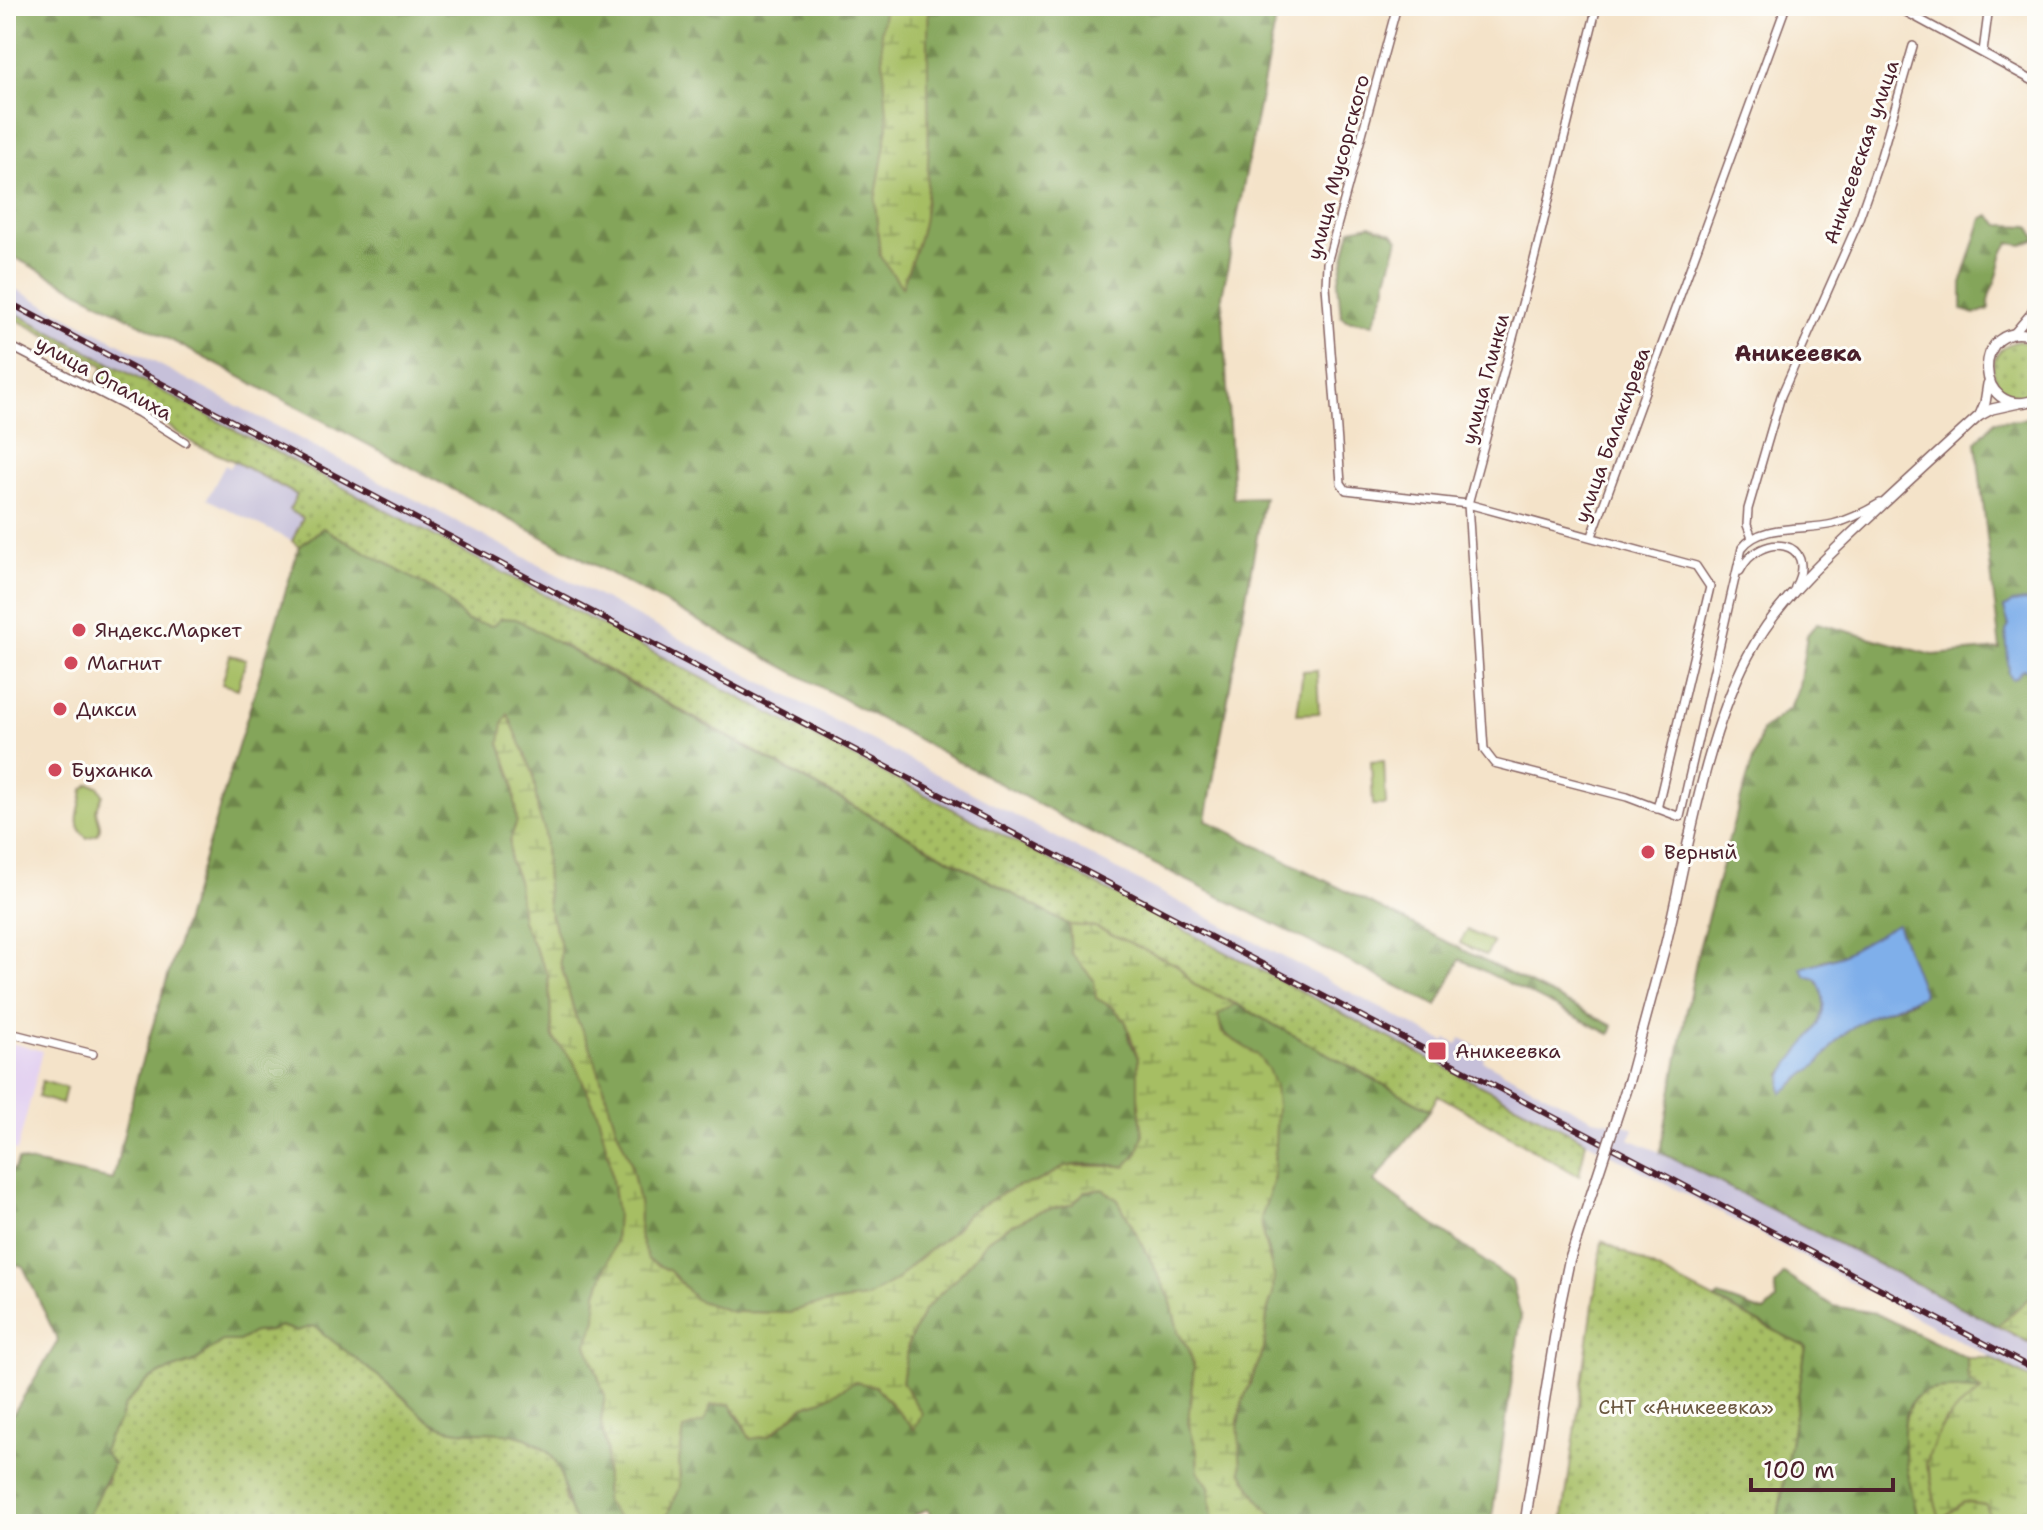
<svg xmlns="http://www.w3.org/2000/svg" width="2043" height="1530" viewBox="0 0 2043 1530" font-family="'Shantell Sans',sans-serif">
<style>
.built{fill:#e4d3f1}
.industrial{fill:#c6c0d9}
.grass{fill:url(#grass-dots);stroke:#786e48;stroke-width:2}
.forest{fill:url(#forest-firs);stroke:#676242;stroke-width:2;fill-rule:evenodd}
.wetland{fill:url(#wetland-marsh);stroke:#786e48;stroke-width:2}
.park{fill:#a6be64;stroke:#786e48;stroke-width:2}
.water{fill:#7fafea;stroke:#64678a;stroke-width:2}
.lines{fill:none;stroke-linecap:round;stroke-linejoin:round}
.minor-casing{stroke:#866462;stroke-width:10}
.tertiary-casing{stroke:#866462;stroke-width:12}
.minor{stroke:#fff;stroke-width:7}
.tertiary{stroke:#fff;stroke-width:9}
.rail-casing{stroke:#4a1f2b;stroke-width:6}
.rail{stroke:#fdfcf7;stroke-width:3;stroke-dasharray:9;stroke-linecap:butt}
.tertiary-bridge-casing{stroke:#866462;stroke-width:12;stroke-linecap:butt}
.tertiary-bridge{stroke:#fff;stroke-width:9}
.poi-dot{fill:#d1495b;stroke:#fdfcf7;stroke-width:3}
.labels{text-anchor:middle;stroke-width:6;stroke-linejoin:round;paint-order:stroke}
.street-label{font-size:20px;fill:#4a1f2b;stroke:#fdfcf7}
.poi-label{font-size:20px;fill:#4a1f2b;stroke:#fdfcf7;text-anchor:start}
.park-label{font-size:20px;fill:#6a573f;stroke:#fdfcf7}
.neighbourhood-label{font-size:22px;font-weight:bold;fill:#4a1f2b;stroke:#fdfcf7}
</style>
<defs>
<pattern id="grass-dots" width="8" height="8" patternUnits="userSpaceOnUse" patternTransform="scale(2)"><rect width="8" height="8" fill="#a6be64"/><path d="M2 2h.1M6 6h.1" fill="none" stroke="#899a53" stroke-width="1.8" stroke-linecap="round"/></pattern>
<pattern id="forest-firs" width="22" height="20" patternUnits="userSpaceOnUse" patternTransform="scale(2)"><rect width="22" height="20" fill="#84a55a"/><path d="M5 1l3.5 6h-7zM16 11l3.5 6h-7z" fill="#6e864b"/></pattern>
<pattern id="wetland-marsh" width="20" height="14" patternUnits="userSpaceOnUse" patternTransform="scale(2)"><rect width="20" height="14" fill="#a6be64"/><path d="M1 5h8M5 5V1M11 12h8M15 12V8" fill="none" stroke="#899a53"/></pattern>
</defs>
<rect width="100%" height="100%" fill="#fdfcf7"/>
<filter id="ink" filterUnits="userSpaceOnUse"><feTurbulence type="fractalNoise" baseFrequency=".0125" numOctaves="2"/><feDisplacementMap in="SourceGraphic" scale="16" xChannelSelector="R" yChannelSelector="G"/><feConvolveMatrix kernelMatrix="1 2 1 2 8 2 1 2 1" color-interpolation-filters="sRGB"/></filter>
<filter id="wash" filterUnits="userSpaceOnUse"><feTurbulence type="fractalNoise" baseFrequency=".006" numOctaves="4" result="noise"/><feDisplacementMap in="SourceGraphic" scale="32" xChannelSelector="R" yChannelSelector="G"/><feGaussianBlur stdDeviation="1.8" result="paint"/><feColorMatrix in="noise" values="0 0 0 0 0 0 0 0 0 0 0 0 0 0 0 0 0 1.4 0 .05"/><feComposite in="paint" operator="in"/></filter>
<g filter="url(#wash)">
<rect width="100%" height="100%" fill="#f4e3c9"/>
<polygon class="built" points="6,1042 43,1051 17,1151 6,1148"/>
<g class="industrial">
<polygon points="6,284 1445,1042 1447,1039 1457,1044 1461,1038 1481,1049 1478,1055 1484,1058 1483,1061 1593,1119 1624,1124 1634,1129 1629,1139 1660,1152 2037,1347 2037,1382 1586,1141 588,618 6,308"/>
<polygon points="234,461 297,495 303,518 292,541 207,499 225,465 230,468"/>
</g>
<g class="grass">
<polygon points="6,308 588,618 1586,1141 1579,1176 1438,1095 1430,1110 1236,1004 1194,985 1177,965 1095,927 1069,925 559,643 467,621 440,594 323,528 299,547 292,541 303,518 289,510 297,495 234,461 196,445 137,405 95,384 104,366 6,314"/>
<path d="M2019 341 2037 346V390C1996 413 1972 350 2019 341Z"/>
<polygon points="1602,1241 1806,1347 1777,1524 1562,1524"/>
<polygon points="314,1325 355,1356 420,1412 477,1432 500,1431 526,1438 549,1453 562,1472 565,1500 577,1524 84,1524 97,1494 108,1480 103,1451 109,1436 119,1422 124,1406 147,1381 162,1373 194,1362 222,1341 239,1341 254,1332 270,1331 280,1326 296,1331"/>
<path d="M1958 1388 1983 1391 1945 1421 1926 1464C1935 1483 1931 1500 1941 1518L1964 1502 1986 1505 1993 1524H1919C1913 1494 1887 1412 1921 1394 1930 1389 1947 1390 1958 1388Z"/>
</g>
<g class="forest">
<polygon points="6,6 1272,6 1277,13 1222,296 1233,498 1264,497 1206,820 1613,1026 1610,1034 1460,959 1437,1006 1071,822 539,535 6,253"/>
<path d="M1989 215 2000 225 2029 226 2037 239 2023 245 2009 243C1998 258 2002 266 1995 282 1990 295 1988 293 1989 309L1975 314 1962 310V281L1982 219Z"/>
<polygon points="1370,225 1393,233 1398,239 1387,279 1387,287 1373,324 1346,320 1341,316 1338,283 1351,229"/>
<path d="M2037 414V607L2029 605 2004 608 2009 627V674L2013 678 2017 677 2022 669 2031 671 2037 677V1291L1998 1326 1660 1152 1697 956 1730 835 1762 730 1790 708 1799 686 1807 635 1817 623 1933 655 2000 649 1976 442 1995 421 2020 420ZM1868 942 1913 1001 1871 1016 1854 1026 1838 1039 1818 1064 1782 1074C1799 1055 1827 1023 1824 997 1823 990 1818 985 1817 979 1816 975 1820 965 1821 961L1840 956Z"/>
<path d="M323 528 440 594 467 621 493 626 501 618 516 619 578 655 1069 925 1071 953 1095 980 1096 998 1114 1008 1126 1022 1130 1041 1138 1058V1097L1143 1135 1138 1153 1126 1166 1086 1164 1066 1166 1037 1182 1018 1186 1002 1194 967 1214 956 1229 911 1265 898 1279 866 1298 809 1306 790 1313 732 1312 696 1300 670 1271 648 1260 639 1235 640 1208 631 1163 616 1128 593 1054 576 1018 560 962V942L548 907 544 829 538 812 533 773 500 743 513 781 517 821 510 841V861L518 880 522 921 548 975 553 1038 573 1060 598 1114 609 1157 617 1215 615 1243 597 1293 596 1320 587 1344 605 1396 601 1422 607 1449 605 1501 624 1524H577C561 1500 567 1470 548 1452 511 1419 476 1442 437 1425 423 1419 412 1404 400 1394 372 1370 342 1349 314 1326L296 1331 280 1326 270 1331 254 1332 239 1341H222L194 1362 162 1373 147 1381 124 1406 119 1422 109 1436 103 1451 113 1464 84 1524H6V1425L58 1341 23 1266 6 1262V1174L15 1168 18 1160 113 1180 138 1074 299 547Z"/>
<polygon points="1236,1004 1430,1110 1374,1182 1512,1281 1521,1317 1491,1524 1303,1524 1275,1518 1262,1504 1241,1472 1237,1435 1242,1403 1264,1349 1267,1312 1273,1294 1270,1256 1263,1237 1261,1218 1273,1182 1275,1144 1256,1054 1223,1033 1217,1015"/>
<polygon points="1103,1189 1118,1200 1145,1249 1170,1298 1179,1334 1189,1349 1194,1367 1188,1422 1197,1451 1198,1471 1209,1486 1213,1524 937,1524 927,1509 898,1524 663,1524 680,1487 679,1461 684,1429 711,1405 730,1404 750,1438 769,1436 804,1406 822,1400 854,1382 875,1386 913,1428 922,1414 902,1382 908,1344 924,1310 965,1269 988,1240 1005,1228 1038,1212 1073,1204 1085,1191"/>
<path d="M1784 1274 1833 1306 1875 1313 1967 1358 1968 1380 1983 1391C1966 1389 1937 1386 1921 1394 1887 1412 1913 1494 1919 1524H1777L1806 1347 1715 1299 1719 1296 1764 1312 1776 1301 1775 1286Z"/>
</g>
<g class="wetland">
<path d="M885 6H929C925 76 933 146 924 216 921 240 909 265 902 287L880 256 875 201 888 127 881 32Z"/>
<polygon points="508,714 533,773 538,812 544,829 548,907 560,942 560,962 576,1018 593,1054 616,1128 631,1163 640,1208 639,1235 648,1260 670,1271 696,1300 732,1312 790,1313 809,1306 866,1298 898,1279 911,1265 956,1229 967,1214 1002,1194 1018,1186 1037,1182 1066,1166 1126,1166 1138,1153 1143,1135 1138,1097 1138,1058 1126,1022 1114,1008 1096,998 1094,980 1071,953 1069,925 1095,927 1124,940 1177,965 1194,985 1236,1004 1218,1015 1222,1033 1256,1054 1268,1069 1275,1087 1277,1106 1273,1182 1261,1218 1263,1237 1274,1275 1273,1294 1267,1312 1264,1349 1242,1403 1238,1421 1241,1472 1262,1504 1275,1517 1303,1524 1213,1524 1209,1486 1198,1471 1197,1451 1188,1422 1194,1367 1189,1349 1179,1334 1170,1298 1145,1249 1118,1200 1103,1189 1085,1191 1073,1204 1038,1212 1005,1228 988,1240 965,1269 924,1310 908,1344 902,1382 922,1414 914,1429 875,1386 854,1382 822,1400 804,1406 769,1436 750,1439 742,1421 730,1404 711,1405 704,1422 684,1429 679,1461 680,1487 663,1524 621,1522 605,1501 607,1449 601,1422 605,1396 587,1344 596,1320 597,1293 615,1242 617,1215 609,1157 598,1114 573,1060 553,1038 548,975 522,921 518,880 510,861 510,841 517,821 513,781 500,743 503,723"/>
<polygon points="2037,1291 2037,1347 1998,1326"/>
<path d="M1967 1358H1991L2037 1382 2036 1524H1993L1986 1505 1964 1502 1941 1519C1931 1501 1935 1482 1926 1464 1938 1428 1949 1410 1983 1391L1968 1380Z"/>
</g>
<g class="park">
<polygon points="230,655 246,659 238,689 222,684"/>
<polygon points="1317,670 1319,713 1297,714 1303,671"/>
<polygon points="1384,761 1386,805 1373,805 1371,762"/>
<path d="M89 784 98 786 103 795 96 810C97 820 104 826 97 835L87 838C69 824 82 807 83 789Z"/>
<polygon points="1467,930 1493,943 1486,956 1460,943"/>
<polygon points="42,1081 66,1088 62,1104 38,1097"/>
</g>
<g class="water">
<polygon points="2025,601 2037,607 2037,639 2033,642 2037,652 2037,677 2031,671 2023,669 2017,677 2012,679 2009,674 2006,631 2009,626 2004,608 2012,603"/>
<path d="M1897 924 1924 995 1871 1016 1854 1026 1838 1039 1818 1064 1782 1093C1771 1058 1847 1030 1816 979L1806 976 1801 968 1840 956Z"/>
</g>
</g>
<g filter="url(#ink)">
<g class="lines">
<defs>
<g id="minor">
<polyline points="1397,6 1327,263 1326,286 1341,483 1346,490 1468,504 1696,566 1710,587 1657,809"/>
<path d="M1597 6 1534 260 1468 504 1484 750 1494 763 1627 797 1680 817 1742 548C1760 523 1805 531 1833 524 1850 520 1865 512 1880 503"/>
<polyline points="1895,6 2037,83"/>
<polyline points="1983,52 1989,6"/>
<polyline points="2031,313 2037,333"/>
<polyline points="2014,333 2031,313 2037,296"/>
<polyline points="6,344 139,413 185,442"/>
<polyline points="1592,536 1786,6"/>
<polyline points="1752,538 1747,525 1748,509 1781,396 1856,227 1881,156 1913,46"/>
<path d="M1740 571C1760 530 1820 540 1795 587"/>
<polyline points="6,1032 93,1054"/>
</g>
<g id="tertiary">
<path d="M2037 337C1969 313 1973 424 2037 399"/>
<polyline points="1980,415 1985,403 1988,384"/>
<path d="M1666 943C1688 851 1704 740 1748 656 1772 611 1808 575 1845 540 1889 498 1934 457 1979 416L1992 409 2019 403"/>
<polyline points="1525,1524 1528,1503"/>
</g>
</defs>
<use href="#minor" class="minor-casing"/>
<use href="#tertiary" class="tertiary-casing"/>
<use href="#minor" class="minor"/>
<use href="#tertiary" class="tertiary"/>
<defs>
<polyline id="rail" points="6,301 575,603 2037,1371"/>
</defs>
<use href="#rail" class="rail-casing"/>
<use href="#rail" class="rail"/>
<defs>
<polyline id="tertiary-bridge" points="1528,1503 1559,1310 1569,1262 1629,1080 1666,943"/>
</defs>
<use href="#tertiary-bridge" class="tertiary-bridge-casing"/>
<use href="#tertiary-bridge" class="tertiary-bridge"/>
</g>
</g>
<g class="poi-dot">
<circle cx="79" cy="630" r="8"/>
<circle cx="71" cy="663" r="8"/>
<circle cx="60" cy="709" r="8"/>
<circle cx="55" cy="770" r="8"/>
<circle cx="1648" cy="852" r="8"/>
<rect x="1427" y="1041" width="20" height="20" rx="4"/>
</g>
<g class="labels">
<g class="street-label">
<text transform="translate(1861 152) rotate(-71)" y="7">Аникеевская улица</text>
<text transform="translate(1338 167) rotate(-75)" y="7">улица Мусоргского</text>
<text transform="translate(104 378) rotate(29)" y="7">улица Опалиха</text>
<text transform="translate(1485 379) rotate(-75)" y="7">улица Глинки</text>
<text transform="translate(1612 435) rotate(-70)" y="7">улица Балакирева</text>
</g>
<g class="poi-label">
<text x="95" y="637">Яндекс.Маркет</text>
<text x="87" y="670">Магнит</text>
<text x="76" y="716">Дикси</text>
<text x="71" y="777">Буханка</text>
<text x="1664" y="859">Верный</text>
<text x="1455" y="1058">Аникеевка</text>
</g>
<g class="park-label">
<text x="1686" y="1414">СНТ «Аникеевка»</text>
</g>
<g class="neighbourhood-label">
<text x="1798" y="361">Аникеевка</text>
</g>
</g>
<rect width="2043" height="1530" fill="none" stroke="#fdfcf7" stroke-width="32"/>
<path d="M1751 1478v12h142v-12" fill="none" stroke="#4a1f2b" stroke-width="4"/>
<text x="1763" y="1478" font-size="24" fill="#4a1f2b" stroke="#fdfcf7" stroke-width="6" paint-order="stroke">100 m</text>
</svg>
